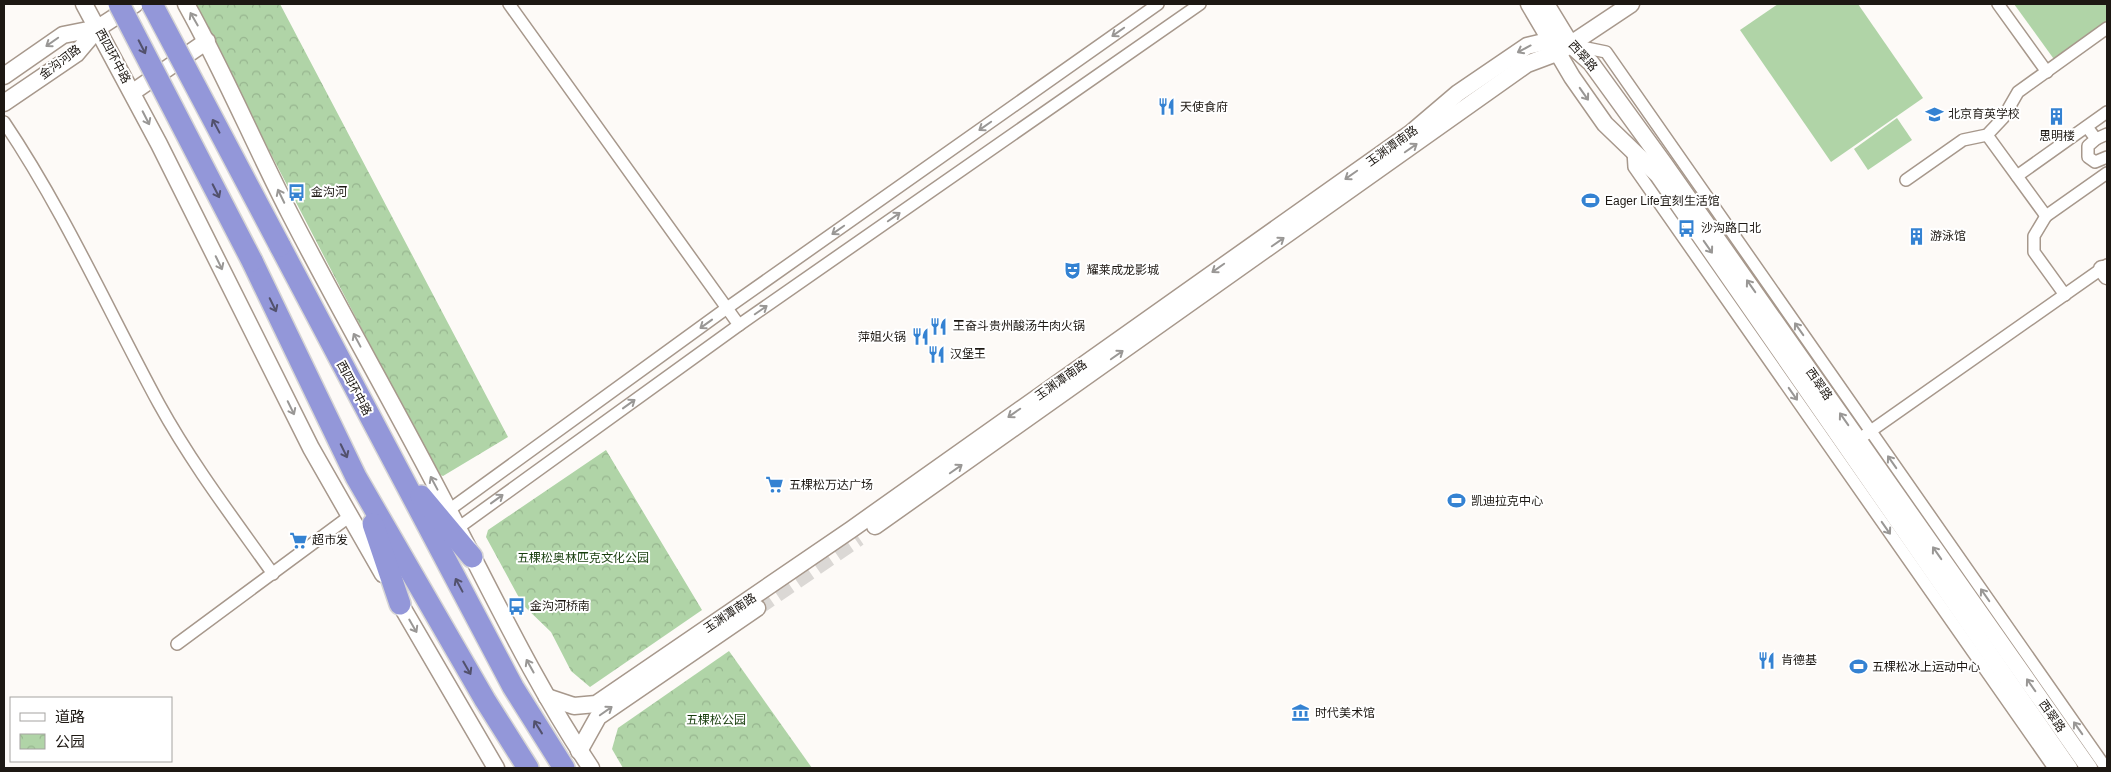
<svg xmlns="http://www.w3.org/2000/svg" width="2111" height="772" viewBox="0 0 2111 772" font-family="Helvetica,'Noto Sans SC',sans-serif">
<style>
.park{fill:url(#park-crowns)}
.garden{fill:#b0d4a7}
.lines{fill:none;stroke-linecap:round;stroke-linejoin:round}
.secondary-tunnel{stroke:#dbd8d5;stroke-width:16;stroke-dasharray:16 8;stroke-linecap:butt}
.street-casing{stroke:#a7988c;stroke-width:14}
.secondary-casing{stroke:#a7988c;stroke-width:19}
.highway-casing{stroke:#d6d5d5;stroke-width:24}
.street{stroke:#fff;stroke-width:11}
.secondary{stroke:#fff;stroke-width:16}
.highway{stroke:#9397d9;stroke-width:21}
.highway-bridge-casing{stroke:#d6d5d5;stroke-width:24;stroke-linecap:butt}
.highway-bridge{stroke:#9397d9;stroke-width:21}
.oneway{stroke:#999795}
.oneway2{stroke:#52516c}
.labels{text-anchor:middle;stroke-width:4;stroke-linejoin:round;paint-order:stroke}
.street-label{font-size:12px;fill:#1d1813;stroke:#fff}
.poi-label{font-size:12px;fill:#1d1813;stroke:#fff;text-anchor:start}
.park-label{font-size:12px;fill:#183e0d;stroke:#fff}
</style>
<defs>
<pattern id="park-crowns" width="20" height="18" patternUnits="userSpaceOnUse" patternTransform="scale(1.25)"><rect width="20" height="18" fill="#b0d4a7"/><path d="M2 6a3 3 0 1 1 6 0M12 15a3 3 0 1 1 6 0" fill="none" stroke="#97b58f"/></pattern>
</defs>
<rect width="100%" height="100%" fill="#fdfaf7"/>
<g class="park">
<polygon points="189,4 280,4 508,437 443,476 437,474 260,133"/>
<polygon points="606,450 702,610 590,687 571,671 551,632 523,605 486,537 488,530"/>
<polygon points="729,651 812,768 623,768 612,749 618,728"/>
</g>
<g class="garden">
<polygon points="1778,4 1858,4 1923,98 1831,162 1740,30"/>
<polygon points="2014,4 2107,4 2107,25 2056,62"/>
<polygon points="1897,118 1912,140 1868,170 1854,149"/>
</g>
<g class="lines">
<polyline class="secondary-tunnel" points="757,608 859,538"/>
<defs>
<g id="street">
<polyline points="509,4 739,325"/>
<polyline points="1998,4 2047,72"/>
<polyline points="1572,45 1606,52 2106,768"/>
<path d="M4 122C64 211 108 310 159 404 192 464 234 519 273 574"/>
<polyline points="2087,127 2096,139 2088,146 2088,157 2095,162 2107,157"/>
<polyline points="1987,135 2046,216 2107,173"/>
<polyline points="2096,139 2107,134"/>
<polyline points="1633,151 1634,167 2054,768"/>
<polyline points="2017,176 2107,112"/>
<polyline points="1906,180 1963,140 1987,135 2003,118 2018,92 2107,28"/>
<polyline points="2046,216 2034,236 2034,252 2065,295"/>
<polyline points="1865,435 2107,265"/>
<polyline points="449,510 727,308 1158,4"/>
<polyline points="458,528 739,325 1200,4"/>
<polyline points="177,644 350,516"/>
</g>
<g id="secondary">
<polyline points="84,4 159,144 311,448 383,574"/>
<path d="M186 4C224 72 254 144 290 214 341 313 397 410 448 509 494 597 536 686 591 768"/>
<polyline points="1529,4 1572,77 1605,124 1658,175 2069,768"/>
<polyline points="1546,4 1571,45 1591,63 1665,165 2089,768"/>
<polyline points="4,76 63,35 98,28"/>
<polyline points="133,92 207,41"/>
<polyline points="4,103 76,54 98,28 135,4"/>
<polyline points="2102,269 2107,276"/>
<polyline points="875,526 1527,64 1559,52 1631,4"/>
<polyline points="395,595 496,768"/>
<polyline points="547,697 574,706 596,704 852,529 1411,133 1458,93 1527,46 1552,40 1571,45"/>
<polyline points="579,751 598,717 757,608"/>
</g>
<g id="highway">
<polyline points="280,246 513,687 564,768"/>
<polyline points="252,261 356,477 485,700 528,768"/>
<polyline points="421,496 472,557"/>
<polyline points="373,524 400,604"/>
</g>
</defs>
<use href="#street" class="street-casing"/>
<use href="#secondary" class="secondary-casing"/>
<use href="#highway" class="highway-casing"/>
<use href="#street" class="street"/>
<use href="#secondary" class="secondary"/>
<use href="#highway" class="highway"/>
<defs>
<g id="highway-bridge">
<polyline points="119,4 252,261"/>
<polyline points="152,4 280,246"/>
</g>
</defs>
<use href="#highway-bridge" class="highway-bridge-casing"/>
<use href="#highway-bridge" class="highway-bridge"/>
</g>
<defs><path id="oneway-shaft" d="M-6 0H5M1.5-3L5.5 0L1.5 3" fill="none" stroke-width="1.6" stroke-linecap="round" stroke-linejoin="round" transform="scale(1.25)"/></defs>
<g class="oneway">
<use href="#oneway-shaft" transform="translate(194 19) rotate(-120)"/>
<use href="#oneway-shaft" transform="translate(1118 32) rotate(145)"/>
<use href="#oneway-shaft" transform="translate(52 42) rotate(145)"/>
<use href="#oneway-shaft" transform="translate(1524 49) rotate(152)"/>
<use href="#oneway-shaft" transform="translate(1584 94) rotate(55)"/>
<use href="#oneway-shaft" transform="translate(146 118) rotate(63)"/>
<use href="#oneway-shaft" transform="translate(985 126) rotate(145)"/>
<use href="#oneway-shaft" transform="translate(1411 148) rotate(-35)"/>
<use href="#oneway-shaft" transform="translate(1351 175) rotate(145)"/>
<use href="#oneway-shaft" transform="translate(281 196) rotate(-116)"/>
<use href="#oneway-shaft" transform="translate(894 217) rotate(-35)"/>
<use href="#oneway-shaft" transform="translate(838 230) rotate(145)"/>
<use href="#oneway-shaft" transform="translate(1278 242) rotate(-35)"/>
<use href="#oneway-shaft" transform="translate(1708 247) rotate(55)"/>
<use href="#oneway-shaft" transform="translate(219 263) rotate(64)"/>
<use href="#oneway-shaft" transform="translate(1218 268) rotate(145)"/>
<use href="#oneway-shaft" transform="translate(1751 286) rotate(-125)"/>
<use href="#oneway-shaft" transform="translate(761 310) rotate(-35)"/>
<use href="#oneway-shaft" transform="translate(706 324) rotate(144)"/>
<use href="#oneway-shaft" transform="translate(1799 329) rotate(-125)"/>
<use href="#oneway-shaft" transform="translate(357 340) rotate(-118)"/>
<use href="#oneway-shaft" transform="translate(1117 355) rotate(-35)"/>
<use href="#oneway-shaft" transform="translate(1793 394) rotate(55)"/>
<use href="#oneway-shaft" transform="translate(629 404) rotate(-36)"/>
<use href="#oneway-shaft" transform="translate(291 408) rotate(64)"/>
<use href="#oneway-shaft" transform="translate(1014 413) rotate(145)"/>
<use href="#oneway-shaft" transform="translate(1844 419) rotate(-125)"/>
<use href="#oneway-shaft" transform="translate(1892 462) rotate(-125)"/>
<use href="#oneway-shaft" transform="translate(956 469) rotate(-35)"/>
<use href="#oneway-shaft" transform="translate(434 483) rotate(-118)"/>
<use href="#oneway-shaft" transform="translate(497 499) rotate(-36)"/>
<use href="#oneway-shaft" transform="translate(1886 528) rotate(55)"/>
<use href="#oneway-shaft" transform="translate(1937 553) rotate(-125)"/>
<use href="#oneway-shaft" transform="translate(1985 595) rotate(-125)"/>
<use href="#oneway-shaft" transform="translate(413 626) rotate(60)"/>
<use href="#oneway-shaft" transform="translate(530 666) rotate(-119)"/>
<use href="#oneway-shaft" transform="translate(2031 685) rotate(-125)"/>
<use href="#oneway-shaft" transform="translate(606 711) rotate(-35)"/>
<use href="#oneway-shaft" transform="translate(2078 728) rotate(-125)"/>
</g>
<g class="oneway2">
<use href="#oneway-shaft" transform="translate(142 47) rotate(63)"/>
<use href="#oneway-shaft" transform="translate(216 126) rotate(-118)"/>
<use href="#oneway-shaft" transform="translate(216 191) rotate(63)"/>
<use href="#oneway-shaft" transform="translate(273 305) rotate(64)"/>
<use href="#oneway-shaft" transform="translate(344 451) rotate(64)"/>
<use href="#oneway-shaft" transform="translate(459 585) rotate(-118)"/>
<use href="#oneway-shaft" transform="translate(467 668) rotate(60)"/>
<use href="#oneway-shaft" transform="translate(538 727) rotate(-122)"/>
</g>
<defs>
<symbol id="restaurant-bare" viewBox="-9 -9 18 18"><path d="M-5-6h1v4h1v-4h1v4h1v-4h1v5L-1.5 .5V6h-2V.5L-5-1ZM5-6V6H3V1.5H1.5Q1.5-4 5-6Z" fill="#3482d2" stroke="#fff" stroke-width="2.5" paint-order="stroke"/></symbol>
<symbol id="school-bare" viewBox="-9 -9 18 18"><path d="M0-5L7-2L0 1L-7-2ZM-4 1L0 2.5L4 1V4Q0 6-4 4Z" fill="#3482d2" stroke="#fff" stroke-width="2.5" paint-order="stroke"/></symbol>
<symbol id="building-bare" viewBox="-9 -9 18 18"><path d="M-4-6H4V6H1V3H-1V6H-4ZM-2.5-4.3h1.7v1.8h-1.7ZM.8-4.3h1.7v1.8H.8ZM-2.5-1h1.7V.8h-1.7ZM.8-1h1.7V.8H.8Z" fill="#3482d2" stroke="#fff" stroke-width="2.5" paint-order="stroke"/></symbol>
<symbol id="bus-bare" viewBox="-9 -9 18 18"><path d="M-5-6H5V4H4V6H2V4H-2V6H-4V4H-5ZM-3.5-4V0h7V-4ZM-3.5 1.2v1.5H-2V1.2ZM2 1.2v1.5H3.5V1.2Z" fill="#3482d2" stroke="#fff" stroke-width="2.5" paint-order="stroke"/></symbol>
<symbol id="stadium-bare" viewBox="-9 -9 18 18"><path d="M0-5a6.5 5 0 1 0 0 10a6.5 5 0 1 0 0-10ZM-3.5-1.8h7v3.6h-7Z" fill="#3482d2" stroke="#fff" stroke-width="2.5" paint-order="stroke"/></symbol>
<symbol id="theatre-bare" viewBox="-9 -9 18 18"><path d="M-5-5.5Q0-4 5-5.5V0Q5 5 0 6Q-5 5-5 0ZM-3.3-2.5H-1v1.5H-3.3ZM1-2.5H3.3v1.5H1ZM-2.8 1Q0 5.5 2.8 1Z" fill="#3482d2" stroke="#fff" stroke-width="2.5" paint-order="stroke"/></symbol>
<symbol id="supermarket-bare" viewBox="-9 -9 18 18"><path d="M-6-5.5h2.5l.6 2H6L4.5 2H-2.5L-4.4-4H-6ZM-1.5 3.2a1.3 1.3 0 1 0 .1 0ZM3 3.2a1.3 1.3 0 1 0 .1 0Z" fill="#3482d2" stroke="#fff" stroke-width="2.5" paint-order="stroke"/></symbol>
<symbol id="museum-bare" viewBox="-9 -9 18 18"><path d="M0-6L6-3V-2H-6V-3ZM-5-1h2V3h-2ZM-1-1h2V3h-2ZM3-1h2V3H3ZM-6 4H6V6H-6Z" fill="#3482d2" stroke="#fff" stroke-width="2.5" paint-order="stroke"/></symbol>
</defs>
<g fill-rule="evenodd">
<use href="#restaurant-bare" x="1154" y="94" width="25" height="25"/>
<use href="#school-bare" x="1922" y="102" width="25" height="25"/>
<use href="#building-bare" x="2044" y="104" width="25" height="25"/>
<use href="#bus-bare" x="284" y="180" width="25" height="25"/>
<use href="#stadium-bare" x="1578" y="188" width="25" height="25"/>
<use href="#bus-bare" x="1674" y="216" width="25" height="25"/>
<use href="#building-bare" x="1904" y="224" width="25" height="25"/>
<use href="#theatre-bare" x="1060" y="258" width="25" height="25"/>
<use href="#restaurant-bare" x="926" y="314" width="25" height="25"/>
<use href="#restaurant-bare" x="908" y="324" width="25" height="25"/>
<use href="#restaurant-bare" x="924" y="342" width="25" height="25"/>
<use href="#supermarket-bare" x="762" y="472" width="25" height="25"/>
<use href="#stadium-bare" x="1444" y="488" width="25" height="25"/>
<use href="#supermarket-bare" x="286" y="528" width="25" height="25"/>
<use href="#bus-bare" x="504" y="594" width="25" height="25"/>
<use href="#restaurant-bare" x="1754" y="648" width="25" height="25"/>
<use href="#stadium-bare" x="1846" y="654" width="25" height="25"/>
<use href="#museum-bare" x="1288" y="700" width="25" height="25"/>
</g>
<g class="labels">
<g class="street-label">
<text transform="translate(113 56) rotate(62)" y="4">西四环中路</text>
<text transform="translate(1583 56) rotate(48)" y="4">西翠路</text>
<text transform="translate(60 62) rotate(-37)" y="4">金沟河路</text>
<text transform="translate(1392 146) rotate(-36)" y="4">玉渊潭南路</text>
<text transform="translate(1061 380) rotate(-35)" y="4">玉渊潭南路</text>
<text transform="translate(1819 384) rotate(55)" y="4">西翠路</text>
<text transform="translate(354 388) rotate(62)" y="4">西四环中路</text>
<text transform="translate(730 613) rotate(-34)" y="4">玉渊潭南路</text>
<text transform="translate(2052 716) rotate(55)" y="4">西翠路</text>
</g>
<g class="poi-label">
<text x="1180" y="111">天使食府</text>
<text x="1948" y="118">北京育英学校</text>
<text x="2057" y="140" text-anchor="middle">思明楼</text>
<text x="311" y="196">金沟河</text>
<text x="1605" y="205">Eager Life宜刻生活馆</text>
<text x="1701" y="232">沙沟路口北</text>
<text x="1930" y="240">游泳馆</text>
<text x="1087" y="274">耀莱成龙影城</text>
<text x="953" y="330">王奋斗贵州酸汤牛肉火锅</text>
<text x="906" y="341" text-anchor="end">萍姐火锅</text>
<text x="950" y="358">汉堡王</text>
<text x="789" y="489">五棵松万达广场</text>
<text x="1471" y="505">凯迪拉克中心</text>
<text x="312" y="544">超市发</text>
<text x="530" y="610">金沟河桥南</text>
<text x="1781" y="664">肯德基</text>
<text x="1872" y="671">五棵松冰上运动中心</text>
<text x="1315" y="717">时代美术馆</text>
</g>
<g class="park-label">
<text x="583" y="562">五棵松奥林匹克文化公园</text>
<text x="716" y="724">五棵松公园</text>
</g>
</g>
<rect width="2111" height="772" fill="none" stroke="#1d1813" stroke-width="10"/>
<rect x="10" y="697" width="162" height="65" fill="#ffffff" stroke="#a5a3a1"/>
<rect x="20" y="713" width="25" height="8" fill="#ffffff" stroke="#a5a3a1"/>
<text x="55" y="722" font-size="15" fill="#1d1813">道路</text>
<rect x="20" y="734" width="25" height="15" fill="url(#park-crowns)" stroke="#a5a3a1"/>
<text x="55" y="747" font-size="15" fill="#1d1813">公园</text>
</svg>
